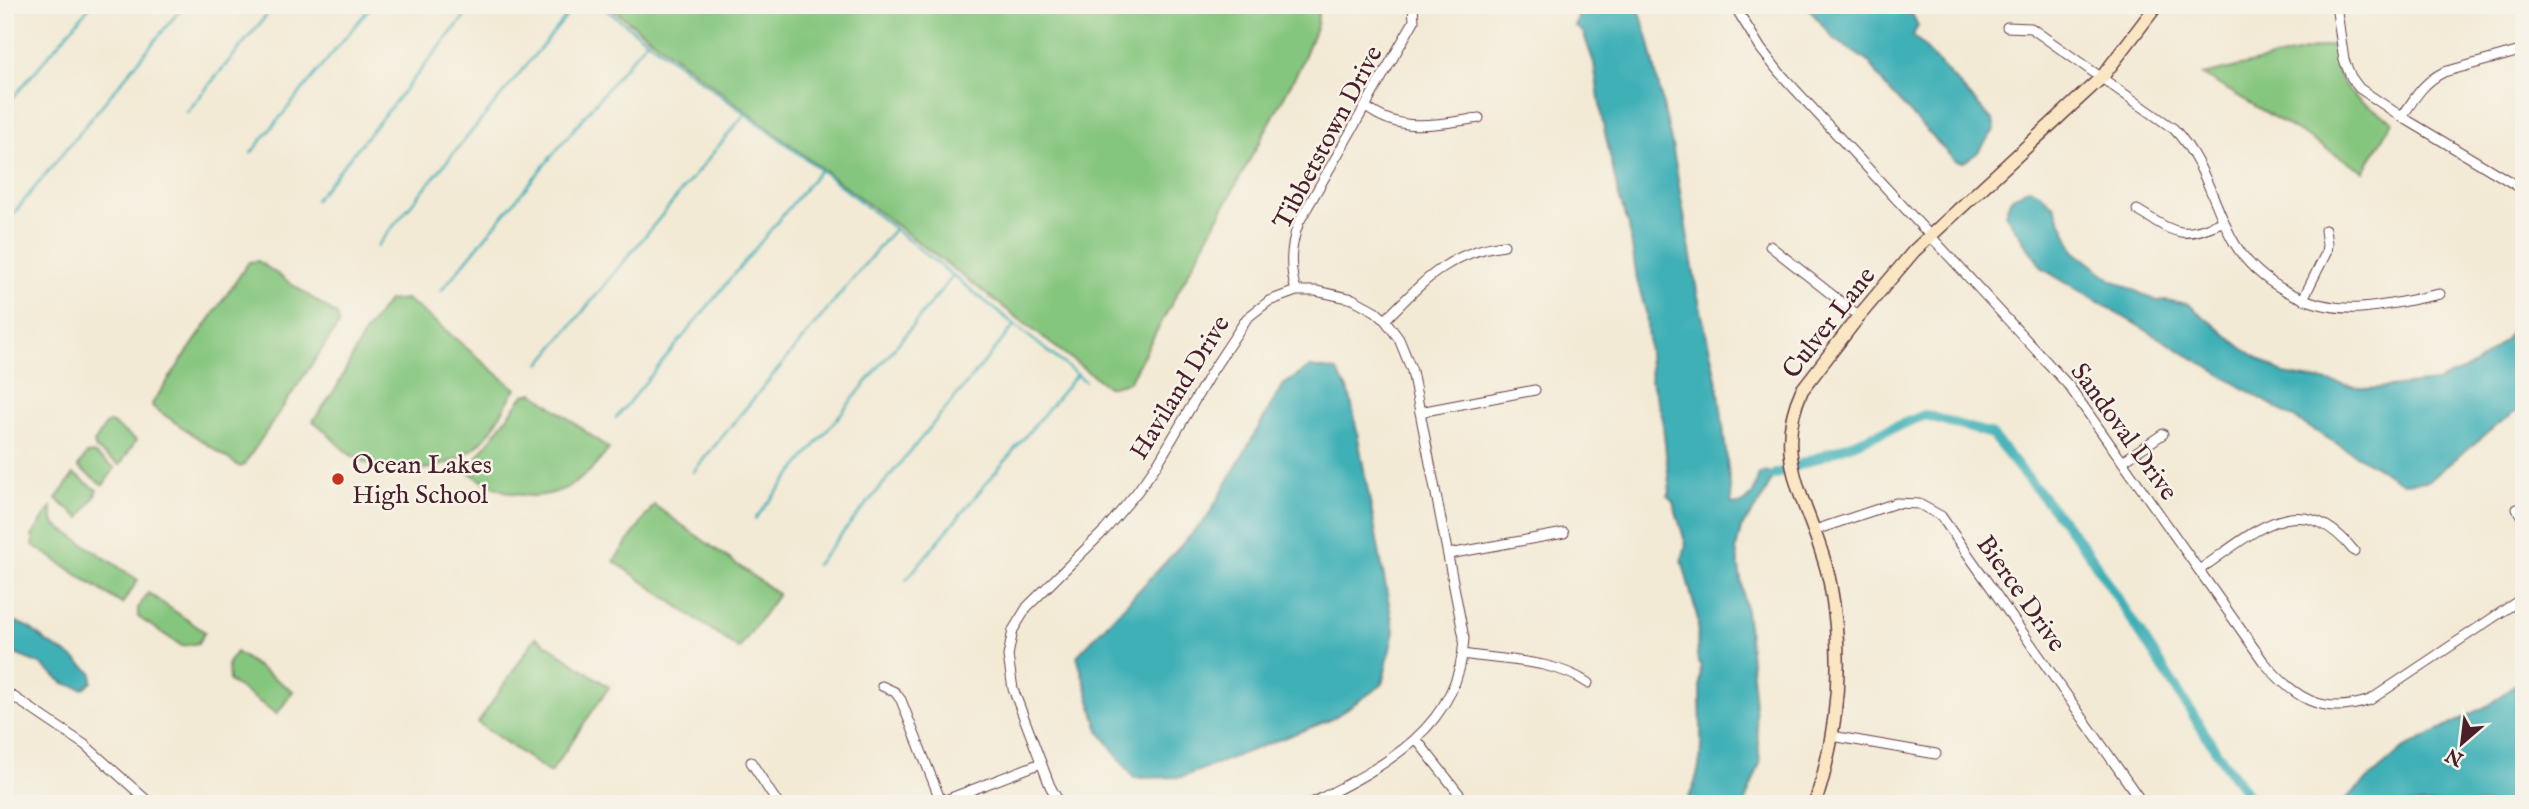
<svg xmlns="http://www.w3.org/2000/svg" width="2529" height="809" viewBox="0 0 2529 809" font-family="'IM FELL English',serif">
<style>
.green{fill:#85c67e;stroke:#687254;stroke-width:2}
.water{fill:#40b0b7;stroke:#456871;stroke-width:2}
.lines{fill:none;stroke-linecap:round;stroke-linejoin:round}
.stream{stroke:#40b0b7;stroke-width:2.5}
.canal{stroke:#40b0b7;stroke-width:10}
.street-casing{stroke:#633d44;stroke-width:11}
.secondary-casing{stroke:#633d44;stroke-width:15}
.street{stroke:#fff;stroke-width:9}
.secondary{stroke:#fbe6c4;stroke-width:12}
.poi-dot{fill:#c8321e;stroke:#f7f3e8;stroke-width:2.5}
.labels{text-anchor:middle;stroke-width:5;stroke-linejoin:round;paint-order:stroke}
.street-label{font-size:26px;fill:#4a1f2b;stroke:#f7f3e8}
.poi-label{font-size:26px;fill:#4a1f2b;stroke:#f7f3e8;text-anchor:start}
</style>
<rect width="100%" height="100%" fill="#f7f3e8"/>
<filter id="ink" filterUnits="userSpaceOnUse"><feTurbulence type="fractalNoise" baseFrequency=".0143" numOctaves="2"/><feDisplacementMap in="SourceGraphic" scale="14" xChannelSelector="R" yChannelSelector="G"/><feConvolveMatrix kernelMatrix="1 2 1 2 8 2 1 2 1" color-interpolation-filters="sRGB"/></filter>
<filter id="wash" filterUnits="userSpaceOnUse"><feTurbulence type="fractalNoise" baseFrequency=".00686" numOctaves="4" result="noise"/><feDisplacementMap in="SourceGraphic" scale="28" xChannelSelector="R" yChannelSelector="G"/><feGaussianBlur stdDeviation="1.57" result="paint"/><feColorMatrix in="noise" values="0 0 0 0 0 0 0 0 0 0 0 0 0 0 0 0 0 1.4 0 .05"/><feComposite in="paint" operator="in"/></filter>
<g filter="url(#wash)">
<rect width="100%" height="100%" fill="#f3ead5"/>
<g class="green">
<polygon points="607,5 1319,5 1317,25 1300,67 1129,382 1108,387"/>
<path d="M2335 44C2336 53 2335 64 2338 73 2347 97 2372 109 2393 121L2364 171 2203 75Z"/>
<polygon points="258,261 337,315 339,324 243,466 240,467 153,407 152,404 249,262"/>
<path d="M406 299C445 327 478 360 516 389 504 405 498 424 484 439 452 473 393 480 354 457 337 447 328 431 313 421L337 387 364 334 388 301Z"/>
<path d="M534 393 609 449C569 504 522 510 467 471L524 395Z"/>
<polygon points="107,423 111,423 136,440 120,465 96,449 94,443"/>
<polygon points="93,453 115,468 103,485 78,467 87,454"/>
<polygon points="74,474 97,490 94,494 96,495 80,518 56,499"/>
<polygon points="654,505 778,594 739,649 614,561"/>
<polygon points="51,507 54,524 138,580 122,604 33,545 34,538 32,536"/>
<polygon points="148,593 205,632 198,643 182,646 138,617 138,608"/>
<polygon points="536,637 609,687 550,773 478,723"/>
<polygon points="236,652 293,691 277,714 229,681 228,663"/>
</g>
<g class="water">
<path d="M1578 5H1638L1649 43 1673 150 1697 292 1719 392 1732 504H1742L1753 494 1759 474 1766 471 1774 475 1761 501 1741 528 1736 549 1747 618 1760 763 1744 804H1685C1712 760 1696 714 1701 666L1697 656 1698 620 1682 560 1686 545 1673 501 1668 496 1670 492 1662 415 1651 380 1646 312 1637 280 1629 226 1619 197 1602 119 1594 63 1583 32 1575 26 1581 7Z"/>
<polygon points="1806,5 1844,5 1849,9 1864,5 1908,5 1918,26 1913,35 1993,121 1995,129 1977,153 1964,162 1955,161 1885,86 1870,63 1833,38"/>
<polygon points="2029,188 2040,193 2054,206 2074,251 2112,280 2157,301 2166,300 2188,304 2242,348 2284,374 2368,389 2436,382 2475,365 2505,339 2524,314 2524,407 2497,425 2428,481 2403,483 2043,269 2005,214 2010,200"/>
<polygon points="1310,367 1337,371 1350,395 1394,631 1382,685 1330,720 1182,777 1134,778 1099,731 1077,656 1207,518 1282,386"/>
<polygon points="5,617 30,628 47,642 72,657 92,673 92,682 83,689 64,683 40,664 5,650"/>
<polygon points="2524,677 2524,804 2340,804 2403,749 2491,704"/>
</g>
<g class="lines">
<g class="stream">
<polyline points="600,5 822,171 1085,381"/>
<polyline points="5,107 91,5"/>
<polyline points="187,112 275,5"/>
<polyline points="251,153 372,5"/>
<polyline points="315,200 474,5"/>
<polyline points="5,224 184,5"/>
<polyline points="377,246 576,5"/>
<polyline points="441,291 647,40"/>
<polyline points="540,364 744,115"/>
<polyline points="616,418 820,170"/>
<polyline points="693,472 894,229"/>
<polyline points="755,519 953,276"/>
<polyline points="816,565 1015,325"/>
<polyline points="906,580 1077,374"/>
</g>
<polyline class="canal" points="1774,475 1925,415 1991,434 2086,549 2224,763 2254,804"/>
</g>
</g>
<g filter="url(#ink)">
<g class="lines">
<defs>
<g id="street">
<path d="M1734 5 1761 49 1779 72 2069 386 2263 661C2293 697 2322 717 2370 700L2524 597"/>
<polyline points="2336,5 2344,60 2351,77 2359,88 2402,117 2524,190"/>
<path d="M2007 27 2031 28 2174 129C2204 161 2212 200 2231 237 2255 283 2310 311 2361 308 2387 306 2414 299 2440 294"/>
<path d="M1366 107C1401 134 1438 124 1479 118"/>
<path d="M2402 117C2414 99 2423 82 2444 72L2524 50"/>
<path d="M2137 210C2176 233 2180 241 2224 221"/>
<polyline points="1770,246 1859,316"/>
<path d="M1296 291C1289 267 1290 246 1299 222L1414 21 1413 5"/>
<polyline points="2303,299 2326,253 2327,244 2325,230"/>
<path d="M1385 320C1423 282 1448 252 1504 245"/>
<polyline points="1420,412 1535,390"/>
<polyline points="2123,461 2163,434"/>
<polyline points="2517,509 2524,520"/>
<polyline points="1815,530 1896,503 1919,504 1941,516 2143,804"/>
<polyline points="1449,554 1564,533"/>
<path d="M2199 570C2253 534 2299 483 2354 551"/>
<path d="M1463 654C1505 661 1552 659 1588 683"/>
<polyline points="882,686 895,692 901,700 942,804"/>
<polyline points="5,691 85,745 151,804"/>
<polyline points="1832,736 1936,754"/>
<polyline points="1416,739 1467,804"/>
<polyline points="751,762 778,804"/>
<polyline points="938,803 1041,763"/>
<path d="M1060 804 1050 786 1013 689 1008 656 1013 630 1027 607 1105 530 1137 492 1158 463 1212 371 1247 318 1269 301 1296 291H1316L1353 299 1375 311 1385 320 1399 339 1412 371 1464 638C1460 729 1382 767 1310 804"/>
</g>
<path id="secondary" d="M1815 804C1838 733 1844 657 1830 583 1816 512 1768 463 1802 390L1859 316 1914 251 2102 77 2157 5"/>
</defs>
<use href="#street" class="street-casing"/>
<use href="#secondary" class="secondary-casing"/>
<use href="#street" class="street"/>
<use href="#secondary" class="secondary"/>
</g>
</g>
<circle class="poi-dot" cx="338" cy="479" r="7"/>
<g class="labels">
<g class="street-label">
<text transform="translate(1327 137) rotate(-62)" y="9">Tibbetstown Drive</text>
<text transform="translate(1828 322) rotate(-52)" y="9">Culver Lane</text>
<text transform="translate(1179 387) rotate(-58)" y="9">Haviland Drive</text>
<text transform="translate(2125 431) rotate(54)" y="9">Sandoval Drive</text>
<text transform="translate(2022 593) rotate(55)" y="9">Bierce Drive</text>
</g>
<g class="poi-label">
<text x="352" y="473">Ocean Lakes<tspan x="352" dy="30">High School</tspan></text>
</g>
</g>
<rect width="2529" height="809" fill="none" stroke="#f7f3e8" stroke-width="28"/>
<g transform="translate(2462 743) rotate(208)" stroke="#f7f3e8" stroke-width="5" paint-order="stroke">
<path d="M0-5L12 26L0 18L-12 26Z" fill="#4a1f2b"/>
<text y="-10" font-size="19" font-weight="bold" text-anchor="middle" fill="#4a1f2b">N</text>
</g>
</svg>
